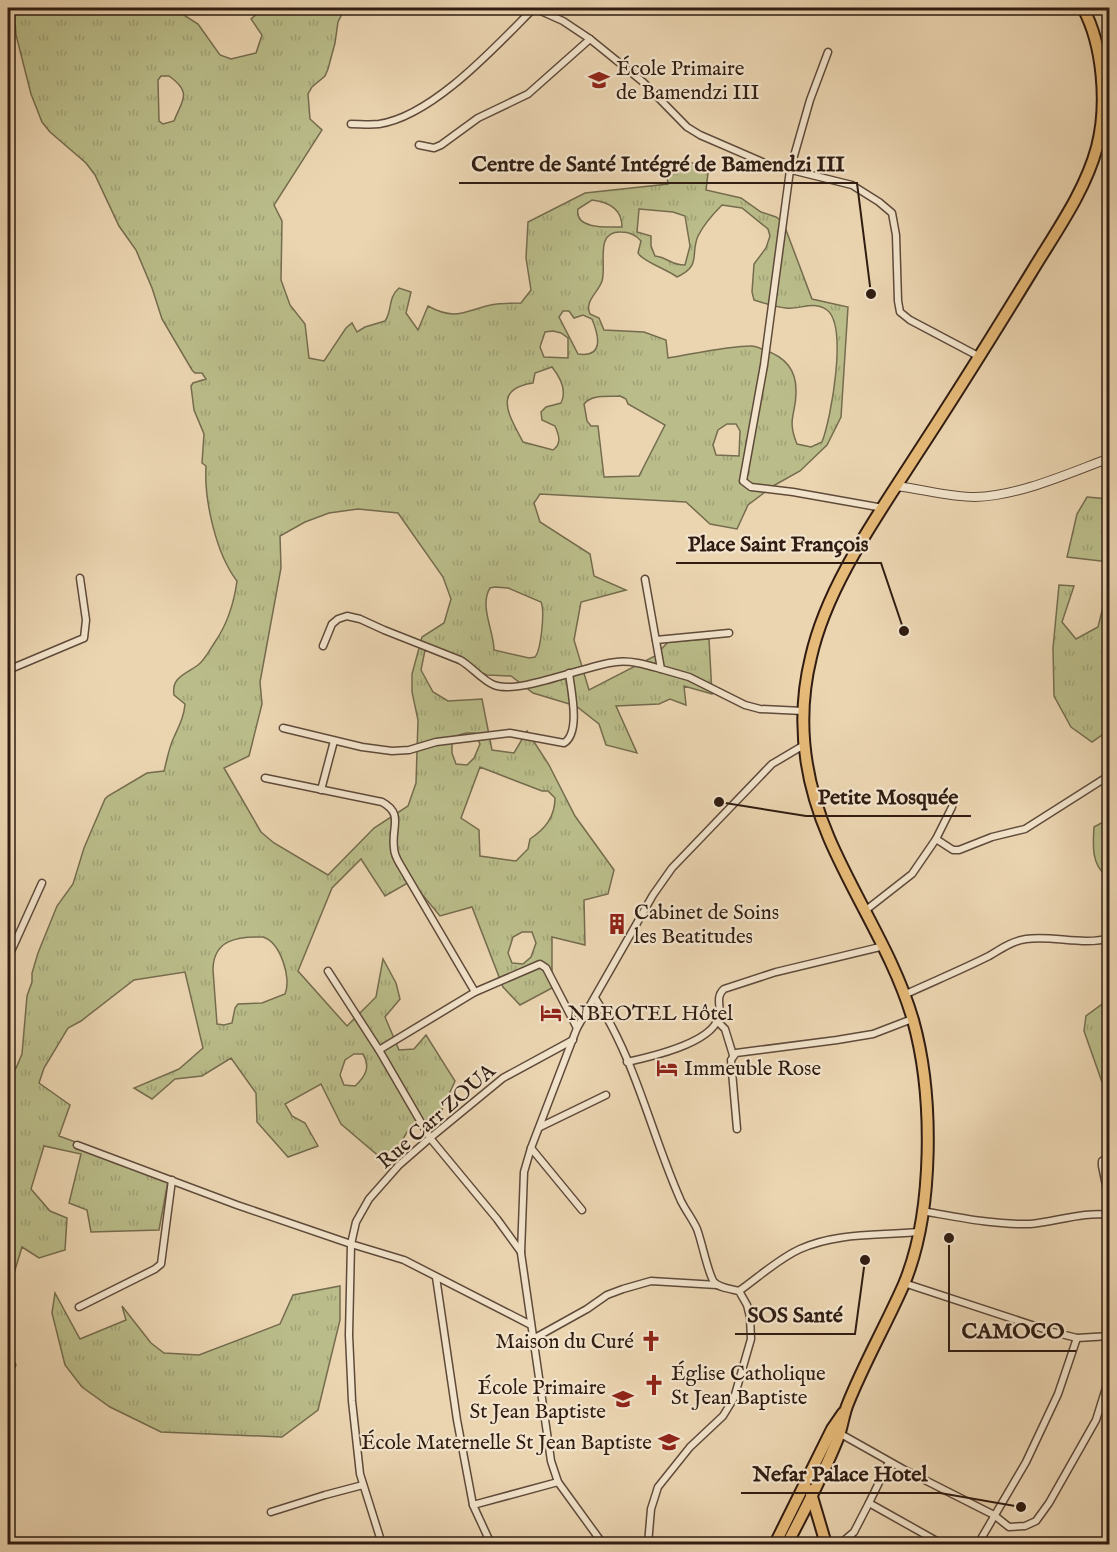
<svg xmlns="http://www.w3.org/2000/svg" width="1117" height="1552" viewBox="0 0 1117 1552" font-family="'IM FELL English',serif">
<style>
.grass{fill:url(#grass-tufts);stroke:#756c4e;stroke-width:1.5;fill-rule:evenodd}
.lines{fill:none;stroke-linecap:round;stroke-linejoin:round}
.minor-casing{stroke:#5f4a3a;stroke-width:9}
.tertiary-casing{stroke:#5f4a3a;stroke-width:10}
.primary-casing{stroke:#301c12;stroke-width:14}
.trunk-casing{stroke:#301c12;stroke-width:14}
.minor{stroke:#f2e4cc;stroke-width:6}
.tertiary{stroke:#f2e4cc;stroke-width:8}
.primary{stroke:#e6ba78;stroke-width:10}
.trunk{stroke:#e6ba78;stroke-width:10}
.labels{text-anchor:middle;stroke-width:4.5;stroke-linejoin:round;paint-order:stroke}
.poi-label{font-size:21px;fill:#301c12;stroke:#f2e4cc;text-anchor:start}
.street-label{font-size:21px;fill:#301c12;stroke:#f2e4cc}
.leader{fill:none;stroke:#301c12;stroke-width:2}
.callout-dot{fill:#301c12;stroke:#f2e4cc;stroke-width:2}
.callout-label{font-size:22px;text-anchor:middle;font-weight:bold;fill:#301c12;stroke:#f2e4cc;stroke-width:4.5;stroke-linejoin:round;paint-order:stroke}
</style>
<defs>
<pattern id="grass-tufts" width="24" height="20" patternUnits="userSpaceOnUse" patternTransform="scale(1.5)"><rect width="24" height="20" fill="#babd8a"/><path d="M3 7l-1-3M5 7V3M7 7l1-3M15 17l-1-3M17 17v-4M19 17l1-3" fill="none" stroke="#a0a276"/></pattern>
</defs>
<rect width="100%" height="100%" fill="#ebd5b1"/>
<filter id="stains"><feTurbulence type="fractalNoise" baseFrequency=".00333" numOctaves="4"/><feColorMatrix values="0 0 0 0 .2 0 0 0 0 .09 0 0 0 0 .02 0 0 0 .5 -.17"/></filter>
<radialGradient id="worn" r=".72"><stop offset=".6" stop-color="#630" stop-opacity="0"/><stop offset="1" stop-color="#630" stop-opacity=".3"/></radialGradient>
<g class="grass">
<path d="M14 8H173L198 24 220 55 231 59 256 53 262 35 251 19 264 8H345L338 22 335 43 328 69 325 76 312 87 308 94 310 119 322 130 274 205 282 221 281 280 290 305 305 324 309 358 324 361 346 328 352 323 357 332 365 327 385 321C393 309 387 299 399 288L411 292 406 313 418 330 428 306C459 323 467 308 497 304 504 303 513 303 521 303L531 290 526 258 528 222 585 193 668 184 665 165 706 162 708 173 706 190 741 198 761 212 776 217 783 222 812 299 848 307 841 417 827 445 800 471 773 486 748 505 737 529 710 524 686 502 540 494 534 503 540 522 590 554 594 576 626 590 581 602 574 640 589 690 655 656 668 642 709 639 712 694 684 686 686 705 670 699 659 704 616 706 637 753 606 745 599 724 576 706 533 693 511 676 487 675 425 650 421 670 433 692 448 701 482 699 492 750 514 753 527 731 549 765 575 816 614 870 608 894 584 900 585 945 552 937V988L520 1005 503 987 472 907 440 916 411 881 385 896 361 859 332 888 298 971 347 1026 376 997 383 959 396 983 400 999 385 1017 399 1050 414 1049 426 1035 455 1081 440 1114 410 1127 397 1149 381 1158 341 1124 321 1084 285 1104 292 1116 305 1123 318 1146 288 1157 257 1122 256 1093 231 1058 202 1076 175 1079 152 1099 134 1088 179 1069 203 1048 185 972 134 980 81 1021 68 1028 44 1068 39 1083 70 1105 59 1136 169 1176 159 1230 91 1232 87 1210 69 1203 81 1154 44 1146 31 1189 50 1211 67 1218 65 1250 39 1258 22 1247 8 1293V1076L16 1068 22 1054 27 996 32 982V973L38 953 57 906 73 884 84 848 105 799 108 796 147 773 164 771C167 760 169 747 174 737 179 726 184 717 185 704L174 695C171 677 186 674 198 665 205 660 210 649 215 642 228 623 234 603 237 581 216 554 204 500 206 466L202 463 204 434 194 410 191 386 193 383 206 379 202 373H195L192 370 162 319 152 288 136 250 119 226 95 175 86 163 50 132 42 122 31 94 16 35ZM161 76H169C193 93 182 100 174 121L163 124 159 121 158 80ZM592 200C609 202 622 209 622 227 609 227 574 230 578 209ZM722 205 742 208 768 229 770 236 766 248 754 264 752 292 754 300C764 303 775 307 786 308 800 310 813 300 827 310 848 326 831 419 822 442L811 447 797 444C786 418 797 413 796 390 796 368 783 356 764 350 760 348 755 346 751 346 727 346 693 354 668 358L666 340 644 332 604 330 599 318 590 314C584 301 598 293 602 281 607 265 594 231 621 232 629 232 636 235 641 241L638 253C643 262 667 269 677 277 702 266 690 254 698 236 703 226 714 213 722 205ZM639 209 673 212 685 216 690 246 685 265C670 265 667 257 655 256L651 246V236L637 232ZM563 311H569L574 318 583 315 592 319C599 336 604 358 578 354L559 317ZM553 331 561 333 568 338V358L544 357 540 347 545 332ZM552 367C560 377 567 391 561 403L546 407 541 412 542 420 555 426C559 435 562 444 553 450L523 442C510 417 491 389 533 383L535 373ZM620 396 626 399 628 404 665 425 639 476 604 477 598 426H591L587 421 584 404C592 394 608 397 620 396ZM727 424H736L740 431 739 456 716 455 713 445 718 430ZM358 509 398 513 443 577 451 599 444 623 422 637 412 674V692L418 720 416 783 408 806 374 828 328 875 274 843 261 832 224 768 249 756 262 704 260 682 281 568 280 536 305 522 329 513ZM495 587 508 588 541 602C545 611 541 650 535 657L529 658 494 650C494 631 479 606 490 588ZM466 733H475L480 744 474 758 467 765 456 764 452 753V737ZM480 767 542 791H548L555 798C555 817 545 829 530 839L528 849 516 861 480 856 479 830 461 818ZM522 932H532L536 943 531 957 523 964 512 963 508 953 513 937ZM263 937C280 942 292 978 285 994L262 1003 238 1004 235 1008 232 1023 224 1025 217 1024 213 970C213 940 237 936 263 937ZM354 1054H363C371 1067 365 1077 355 1086L344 1085 340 1075 345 1060Z"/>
<polygon points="1087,497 1109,499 1109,562 1067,557 1077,514"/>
<polygon points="1109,583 1109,730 1092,742 1071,727 1054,696 1053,648 1059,585 1074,586 1062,622 1076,639 1098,627"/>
<path d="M1109 814V874L1106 875C1091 865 1093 843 1094 827L1107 820Z"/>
<polygon points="1109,999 1109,1089 1102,1082 1084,1031 1086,1016"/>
<polygon points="340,1286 340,1320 318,1410 282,1437 161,1432 110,1407 82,1387 65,1365 52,1313 55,1293 80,1339 126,1320 122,1306 151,1343 164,1353 199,1355 280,1324 293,1295"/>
</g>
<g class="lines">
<defs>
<g id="minor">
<polyline points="534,8 563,21 590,39 643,82 687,127 700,135 767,164 852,185 879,202 892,213 896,235 898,301 900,312 910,320 980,357"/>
<polyline points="828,52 810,100 790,170 764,365 743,481 751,487 793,492 883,508"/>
<path d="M351 124C360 124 370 125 379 124 433 116 496 46 534 8"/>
<polyline points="419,145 434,148 441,145 478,118 528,94 590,39"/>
<polyline points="645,579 661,669 689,677 745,705 760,709 803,711"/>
<polyline points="656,640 729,633"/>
<path d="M323 646 332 624 338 619 347 616 360 619 384 630 460 660C471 666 483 681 494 685 519 695 586 665 616 662 631 660 647 665 661 669"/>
<polyline points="8,670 84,638 86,620 80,578"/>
<path d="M283 728 362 747 392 751 409 750 436 742 510 733 564 743C581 733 571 690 569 673"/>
<path d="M265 778 382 802C404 814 391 827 394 848 394 855 398 861 401 866L475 992 379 1050"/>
<polyline points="321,790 334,741"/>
<polyline points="936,839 953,850 959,850 992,837 1025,829 1110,775"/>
<polyline points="866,910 912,874 936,839 952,807"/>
<polyline points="8,958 42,883"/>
<polyline points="328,971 379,1050 430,1138 497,1219 521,1252"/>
<polyline points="475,992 540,964 546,968 577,1028"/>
<path d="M904 995C932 982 961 970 989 956 1001 949 1012 941 1026 939 1053 935 1083 946 1110 938"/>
<path d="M595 998C636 1060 651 1134 681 1201 686 1211 693 1220 697 1229 702 1242 708 1274 714 1282 719 1288 731 1289 739 1291L747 1305 750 1317 751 1339 734 1398 723 1416 690 1447 658 1487 651 1509 648 1544"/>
<polyline points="717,1021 725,1029 733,1055"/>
<path d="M627 1062C650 1057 709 1044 718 1019 723 1008 714 998 724 989L776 972 884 946"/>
<polyline points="540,1127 606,1095"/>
<polyline points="737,1129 731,1060 736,1053 837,1040 873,1034 912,1019"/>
<polyline points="77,1145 237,1205 351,1244 404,1260 531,1325"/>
<polyline points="531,1148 582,1210"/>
<polyline points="1110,1157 1102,1161 1102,1166 1110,1204"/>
<path d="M922 1211C957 1217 994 1225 1030 1224 1054 1222 1086 1211 1110 1215"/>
<polyline points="436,1277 457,1420 473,1505"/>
<polyline points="904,1283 1053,1332 1077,1338 1110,1336"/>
<path d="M739 1291C759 1277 778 1259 800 1249 838 1232 879 1236 918 1232"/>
<polyline points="79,1307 155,1269 161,1264 172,1180"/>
<polyline points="533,1339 587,1309 607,1295 623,1289 651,1281 717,1285"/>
<polyline points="8,1371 12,1365"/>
<polyline points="839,1433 903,1469 994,1515 1009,1527 1025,1526 1036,1521 1049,1503 1096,1420 1110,1375"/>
<polyline points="889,1462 869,1503 942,1544"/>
<polyline points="271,1512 325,1495 363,1485"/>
<polyline points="382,1544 360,1474 352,1401 349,1335 351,1244 356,1222 369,1199 399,1165 430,1138 503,1078 573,1040"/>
<polyline points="491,1544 473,1505 558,1482"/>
<polyline points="603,1544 558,1482 551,1461 521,1253 524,1172 531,1148 577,1028 653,895 672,868 772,764 804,745"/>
<polyline points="840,1544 854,1532 869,1503"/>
<polyline points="978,1544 1026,1462 1058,1394 1077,1338"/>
</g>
<path id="tertiary" d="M896 486C922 489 949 497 975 497 1019 496 1069 473 1110 458"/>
<polyline id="primary" points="810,1490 826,1544"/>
<g id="trunk">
<polyline points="775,1544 832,1429 843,1413"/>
<path d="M787 1544C805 1510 823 1475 838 1438 842 1428 843 1417 847 1406 863 1365 886 1325 904 1284 934 1212 934 1095 913 1020 894 955 855 899 829 838 804 780 796 718 811 657 827 586 876 518 915 457 955 396 993 335 1031 273 1055 233 1085 192 1097 147 1108 105 1103 45 1083 8"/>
</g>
</defs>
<use href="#minor" class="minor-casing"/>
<use href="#tertiary" class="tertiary-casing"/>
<use href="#primary" class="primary-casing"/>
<use href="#trunk" class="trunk-casing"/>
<use href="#minor" class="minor"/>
<use href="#tertiary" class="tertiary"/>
<use href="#primary" class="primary"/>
<use href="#trunk" class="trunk"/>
</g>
<defs>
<symbol id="school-bare" viewBox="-9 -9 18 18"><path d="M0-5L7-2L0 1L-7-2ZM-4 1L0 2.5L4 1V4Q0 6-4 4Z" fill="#8f2418" stroke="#f2e4cc" stroke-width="2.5" paint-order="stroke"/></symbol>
<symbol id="building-bare" viewBox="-9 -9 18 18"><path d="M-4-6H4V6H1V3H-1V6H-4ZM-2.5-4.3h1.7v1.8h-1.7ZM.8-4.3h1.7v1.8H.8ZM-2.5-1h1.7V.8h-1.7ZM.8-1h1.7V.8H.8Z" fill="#8f2418" stroke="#f2e4cc" stroke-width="2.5" paint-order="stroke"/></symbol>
<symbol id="hotel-bare" viewBox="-9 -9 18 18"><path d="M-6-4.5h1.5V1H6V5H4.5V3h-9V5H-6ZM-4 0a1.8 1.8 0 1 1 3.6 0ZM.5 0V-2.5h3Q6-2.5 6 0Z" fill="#8f2418" stroke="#f2e4cc" stroke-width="2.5" paint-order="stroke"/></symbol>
<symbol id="church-bare" viewBox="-9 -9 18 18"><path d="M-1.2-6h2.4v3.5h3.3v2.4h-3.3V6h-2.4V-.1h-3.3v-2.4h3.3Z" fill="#8f2418" stroke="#f2e4cc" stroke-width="2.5" paint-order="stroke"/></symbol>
</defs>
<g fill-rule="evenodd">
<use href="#school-bare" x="584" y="65" width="30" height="30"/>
<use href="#building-bare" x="602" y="909" width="30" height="30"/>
<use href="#hotel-bare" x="536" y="998" width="30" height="30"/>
<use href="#hotel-bare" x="652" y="1053" width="30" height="30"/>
<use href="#church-bare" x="636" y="1326" width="30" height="30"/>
<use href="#church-bare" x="639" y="1370" width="30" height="30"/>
<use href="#school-bare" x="608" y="1384" width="30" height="30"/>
<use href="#school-bare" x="654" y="1427" width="30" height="30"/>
</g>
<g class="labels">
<g class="poi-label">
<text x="616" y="75">École Primaire<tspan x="616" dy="24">de Bamendzi III</tspan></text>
<text x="634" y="919">Cabinet de Soins<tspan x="634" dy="24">les Beatitudes</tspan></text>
<text x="568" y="1020">NBEOTEL Hôtel</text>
<text x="684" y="1075">Immeuble Rose</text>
<text x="634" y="1348" text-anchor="end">Maison du Curé</text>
<text x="671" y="1380">Église Catholique<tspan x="671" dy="24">St Jean Baptiste</tspan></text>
<text x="606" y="1394" text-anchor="end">École Primaire<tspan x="606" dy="24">St Jean Baptiste</tspan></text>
<text x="652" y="1449" text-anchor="end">École Maternelle St Jean Baptiste</text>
</g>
<g class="street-label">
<text transform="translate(436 1116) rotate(-41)" y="7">Rue Carr ZOUA</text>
</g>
</g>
<path class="leader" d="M871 294L857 183H459M904 631L881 563H676M719 802L806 816H971M865 1260L855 1334H735M949 1238L949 1351H1076M1021 1507L940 1493H741"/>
<g class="callout-dot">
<circle cx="871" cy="294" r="6"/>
<circle cx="904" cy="631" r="6"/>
<circle cx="719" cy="802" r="6"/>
<circle cx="865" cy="1260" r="6"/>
<circle cx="949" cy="1238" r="6"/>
<circle cx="1021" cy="1507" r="6"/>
</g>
<g class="callout-label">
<text x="658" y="171">Centre de Santé Intégré de Bamendzi III</text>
<text x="778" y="551">Place Saint François</text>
<text x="888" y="804">Petite Mosquée</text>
<text x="795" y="1322">SOS Santé</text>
<text x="1013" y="1338">CAMOCO</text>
<text x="840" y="1481">Nefar Palace Hotel</text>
</g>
<rect width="1117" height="1552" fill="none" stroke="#ebd5b1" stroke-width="30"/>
<rect x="9" y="9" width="1099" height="1534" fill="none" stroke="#301c12" stroke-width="3"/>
<rect x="15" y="15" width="1087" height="1522" fill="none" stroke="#301c12" stroke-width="1.5"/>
<rect width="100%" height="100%" filter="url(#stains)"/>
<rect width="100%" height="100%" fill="url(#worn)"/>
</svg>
